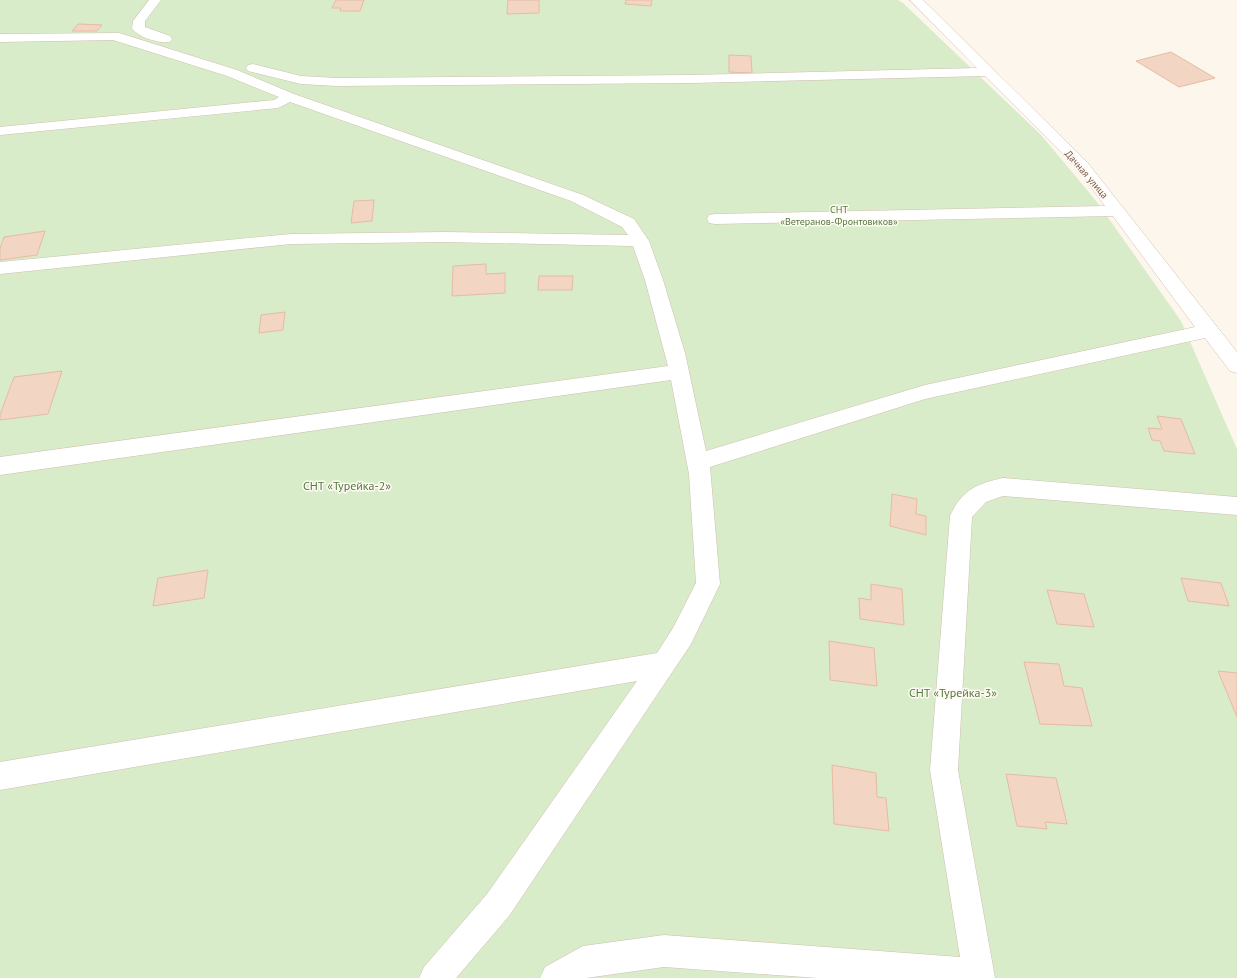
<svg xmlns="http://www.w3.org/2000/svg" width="1237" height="978" viewBox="0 0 1237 978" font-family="'PT Sans',sans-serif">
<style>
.green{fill:#d8ecc9}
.building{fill:#f3d5c3;stroke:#e6bba3}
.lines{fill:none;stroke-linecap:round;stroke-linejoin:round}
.minor-casing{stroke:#d1beb0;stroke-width:1}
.minor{fill:#fff;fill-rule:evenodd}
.labels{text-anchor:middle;stroke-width:3;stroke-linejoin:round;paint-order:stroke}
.far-street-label{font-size:10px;fill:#7a5c4d;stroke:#fffaf3}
.far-park-label{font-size:10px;fill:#537a41;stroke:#fffaf3}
.park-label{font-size:12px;fill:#537a41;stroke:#fffaf3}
</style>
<rect width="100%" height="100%" fill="#fdf6ec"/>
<polygon class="green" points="0,0 898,0 903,3 1041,135 1097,202 1181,321 1237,449 1237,978 0,978"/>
<g class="building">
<polygon points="336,0 364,0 360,11 340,11 341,8 332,8"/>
<polygon points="508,0 539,0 539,13 507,14"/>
<polygon points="626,0 652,0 651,6 625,4"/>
<polygon points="78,24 102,25 97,31 72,31"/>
<polygon points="1171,52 1215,78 1179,87 1136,61"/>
<polygon points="729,55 751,56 752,73 729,72"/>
<polygon points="374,200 372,221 351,223 354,201"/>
<polygon points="45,231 37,255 0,260 0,248 4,237"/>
<polygon points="486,264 486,274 505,273 505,293 452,296 453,266"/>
<polygon points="539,276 573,276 572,290 538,290"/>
<polygon points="285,312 283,330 259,333 261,315"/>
<polygon points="62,371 48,414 0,420 0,415 14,377"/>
<polygon points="1157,416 1181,419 1195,454 1164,451 1160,441 1152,440 1148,428 1162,429"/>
<polygon points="892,494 917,499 916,514 926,516 926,535 890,526"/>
<polygon points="208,570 204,598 153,606 158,578"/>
<polygon points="1181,578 1221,583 1229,606 1188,601"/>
<polygon points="871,584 902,589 904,625 860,619 859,598 871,600"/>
<polygon points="1047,590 1084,594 1094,627 1057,624"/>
<polygon points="829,641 874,648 877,686 830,680"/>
<polygon points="1024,662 1059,664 1064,686 1082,688 1092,726 1040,724"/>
<polygon points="1218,671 1237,673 1237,717"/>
<polygon points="832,765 876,773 877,797 886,798 889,831 834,824"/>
<polygon points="1006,774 1056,778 1067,824 1045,822 1047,829 1017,826"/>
</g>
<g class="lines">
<defs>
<g id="minor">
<path d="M149 0H161L145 21V27L170 36 172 39 170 42C160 44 137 37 132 28L133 21Z"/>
<polygon points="910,0 923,0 1087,162 1237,352 1237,373 1230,371 1205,338 925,399 710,467 720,584 691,644 509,916 456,978 419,978 424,967 487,894 637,681 0,790 0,762 657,653 673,628 696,583 689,474 671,380 0,475 0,457 668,366 645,280 633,246 445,242 291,244 0,274 0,262 291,234 445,232 628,235 622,227 571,201 290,102 278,108 0,135 0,127 274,100 279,97 227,76 113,40 0,42 0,34 119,33 237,70 294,94 583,195 634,219 649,241 663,280 685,353 706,451 925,385 1195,327 1113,216 715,224 709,223 707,219 709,215 715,214 1105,206 1077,168 985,76 692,83 337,86 301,84 248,71 246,68 248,65 253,64 301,76 337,78 692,75 977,68"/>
<path d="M1003 478 1237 497V515L1003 496 986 502 972 517 958 770 995 978H818L664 967 586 978H540L545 967 583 946 664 935 960 957 930 770 950 516C962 490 976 484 1003 478Z"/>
</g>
</defs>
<use href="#minor" class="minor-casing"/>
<use href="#minor" class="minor"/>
</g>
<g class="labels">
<g class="far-street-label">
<text transform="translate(1087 174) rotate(49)" y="4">Дачная улица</text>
</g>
<g class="far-park-label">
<text x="839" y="213">СНТ<tspan x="839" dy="12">«Ветеранов-Фронтовиков»</tspan></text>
</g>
<g class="park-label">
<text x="347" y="490">СНТ «Турейка-2»</text>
<text x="953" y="697">СНТ «Турейка-3»</text>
</g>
</g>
</svg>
